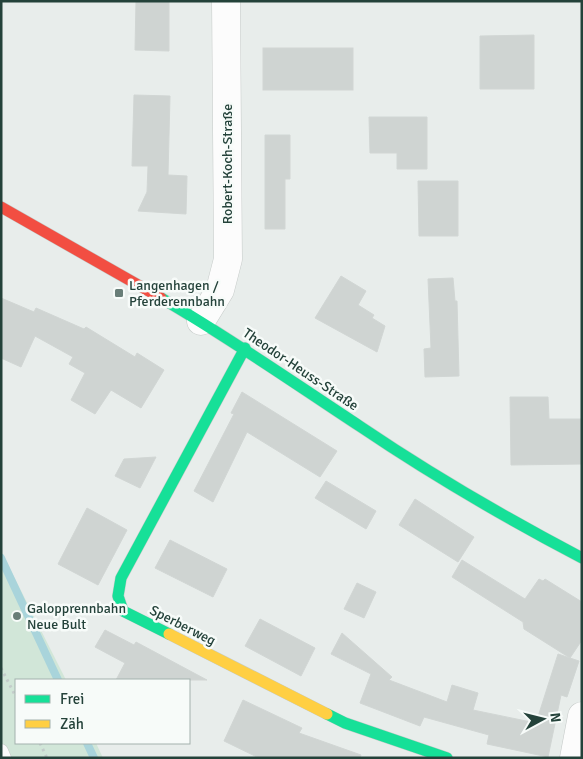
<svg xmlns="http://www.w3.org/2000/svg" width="583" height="759" viewBox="0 0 583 759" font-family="Signika,sans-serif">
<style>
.green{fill:#d1e6d8}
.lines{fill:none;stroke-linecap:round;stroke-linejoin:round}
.stream{stroke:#a9d4db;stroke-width:8}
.building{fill:#cfd4d2;stroke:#d1d6d4}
.lane-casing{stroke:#c5cac8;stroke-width:15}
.street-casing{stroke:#c5cac8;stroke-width:29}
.fast-casing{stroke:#c3cbc8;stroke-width:12}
.slow-casing{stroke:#c3cbc8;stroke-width:12}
.jam-casing{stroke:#c3cbc8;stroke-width:12}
.path{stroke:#c3ccca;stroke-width:3;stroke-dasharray:2.5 4;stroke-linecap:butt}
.lane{stroke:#fcfcfc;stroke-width:14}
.street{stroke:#fcfcfc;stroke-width:28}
.fast{stroke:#16e098;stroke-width:11}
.slow{stroke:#ffcf43;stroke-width:11}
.jam{stroke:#f24e42;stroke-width:11}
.poi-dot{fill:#697e78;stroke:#f7fbf9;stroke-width:2}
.labels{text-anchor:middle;stroke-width:5;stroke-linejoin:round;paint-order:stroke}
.street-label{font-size:14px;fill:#24423a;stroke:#f7fbf9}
.poi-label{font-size:14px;fill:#24423a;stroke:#f7fbf9;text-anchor:start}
</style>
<rect width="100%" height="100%" fill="#e8edeb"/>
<polygon class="green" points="1,551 66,680 16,680 16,743 96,743 103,758 4,758 1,751"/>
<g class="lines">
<g class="stream">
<polyline points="1,558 58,680"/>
<polyline points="87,743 94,758"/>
</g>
</g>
<g class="building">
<polygon points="136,1 169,1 169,51 135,50"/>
<polygon points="534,35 534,89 480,89 480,36"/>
<rect x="263" y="48" width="90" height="42"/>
<polygon points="134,95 170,96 168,175 187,176 186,214 138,211 147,192 148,166 132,166"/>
<polygon points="369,117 427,117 427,169 397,169 397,153 370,153"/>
<polygon points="265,135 290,135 290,179 285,179 285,229 265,229"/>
<polygon points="418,181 458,181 458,236 419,236"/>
<polygon points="341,276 366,291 358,305 374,315 372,318 385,326 377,352 315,318"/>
<polygon points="453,278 455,301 457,301 459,376 425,377 424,349 431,348 428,279"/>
<polygon points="1,298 34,312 36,308 84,329 86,327 135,357 137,353 164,370 141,408 111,390 95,414 71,400 85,373 69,364 73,357 35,336 21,367 1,358"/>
<polygon points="242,392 337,451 320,477 247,432 213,502 194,491 234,414 231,413"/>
<polygon points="510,397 548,397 549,419 582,419 582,464 511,465"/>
<polygon points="156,457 140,488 115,476 124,459"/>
<polygon points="326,481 376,511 366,529 315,498"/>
<polygon points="415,499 474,537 458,562 399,525"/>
<polygon points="87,508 127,530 98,585 58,564"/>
<polygon points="170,540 227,569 213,597 155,568"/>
<polygon points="462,560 525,599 539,579 543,581 545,579 582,602 582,640 570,658 579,661 567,697 561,695 548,757 487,744 489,735 424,717 420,726 360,703 371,674 331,654 342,633 392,677 389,680 447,702 452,685 478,693 473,710 536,723 558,654 570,658 524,629 523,622 452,577"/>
<polygon points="357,583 376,592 364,618 344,609"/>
<polygon points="260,619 315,648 301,676 245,646"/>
<polygon points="105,630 134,645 136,642 207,680 116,680 125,663 95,647"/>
<polygon points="243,700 302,728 299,733 361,755 360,758 259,758 224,741"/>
</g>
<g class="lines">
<defs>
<polyline id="lane" points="1,751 4,758"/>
<g id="street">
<polyline points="201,321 220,290 228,259 226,1"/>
<polyline points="574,758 582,716"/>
</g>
<g id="fast">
<path d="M161 298C230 338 294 383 361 427 432 475 506 518 582 558"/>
<polyline points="169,634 123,611 118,596 121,578 245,348"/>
<polyline points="327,714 345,723 447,758"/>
</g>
<polyline id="slow" points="169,634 327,714"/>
<polyline id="jam" points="1,207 161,298"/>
</defs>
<use href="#lane" class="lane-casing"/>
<use href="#street" class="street-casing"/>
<use href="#fast" class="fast-casing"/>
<use href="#slow" class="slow-casing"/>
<use href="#jam" class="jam-casing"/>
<g class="path">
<polyline points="1,668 16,697"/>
<polyline points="40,743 47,758"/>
</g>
<use href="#lane" class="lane"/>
<use href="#street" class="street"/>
<use href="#fast" class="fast"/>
<use href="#slow" class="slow"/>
<use href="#jam" class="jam"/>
</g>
<g class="poi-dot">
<rect x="114" y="288" width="10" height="10" rx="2.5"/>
<circle cx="17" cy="616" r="5"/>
</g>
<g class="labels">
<g class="street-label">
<text transform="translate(227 164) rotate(-90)" y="5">Robert-Koch-Straße</text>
<text transform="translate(301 369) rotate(34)" y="5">Theodor-Heuss-Straße</text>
<text transform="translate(183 625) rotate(27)" y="5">Sperberweg</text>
</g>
<g class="poi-label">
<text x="129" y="290">Langenhagen /<tspan x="129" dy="16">Pferderennbahn</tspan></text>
<text x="27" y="613">Galopprennbahn<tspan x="27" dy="16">Neue Bult</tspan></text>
</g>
</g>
<rect width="583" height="759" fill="none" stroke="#24423a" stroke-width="5"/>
<rect x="15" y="679" width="175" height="65" fill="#f7fbf9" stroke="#a3b1ad"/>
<rect x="25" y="695" width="25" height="8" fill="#16e098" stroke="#a3b1ad"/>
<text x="60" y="704" font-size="15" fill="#24423a">Frei</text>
<rect x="25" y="720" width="25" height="8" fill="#ffcf43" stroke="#a3b1ad"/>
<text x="60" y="729" font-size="15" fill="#24423a">Zäh</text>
<g transform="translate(543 719) rotate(83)" stroke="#f7fbf9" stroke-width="4" paint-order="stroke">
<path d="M0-4L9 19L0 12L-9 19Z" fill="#24423a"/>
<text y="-8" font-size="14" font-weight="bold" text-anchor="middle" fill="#24423a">N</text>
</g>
</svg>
